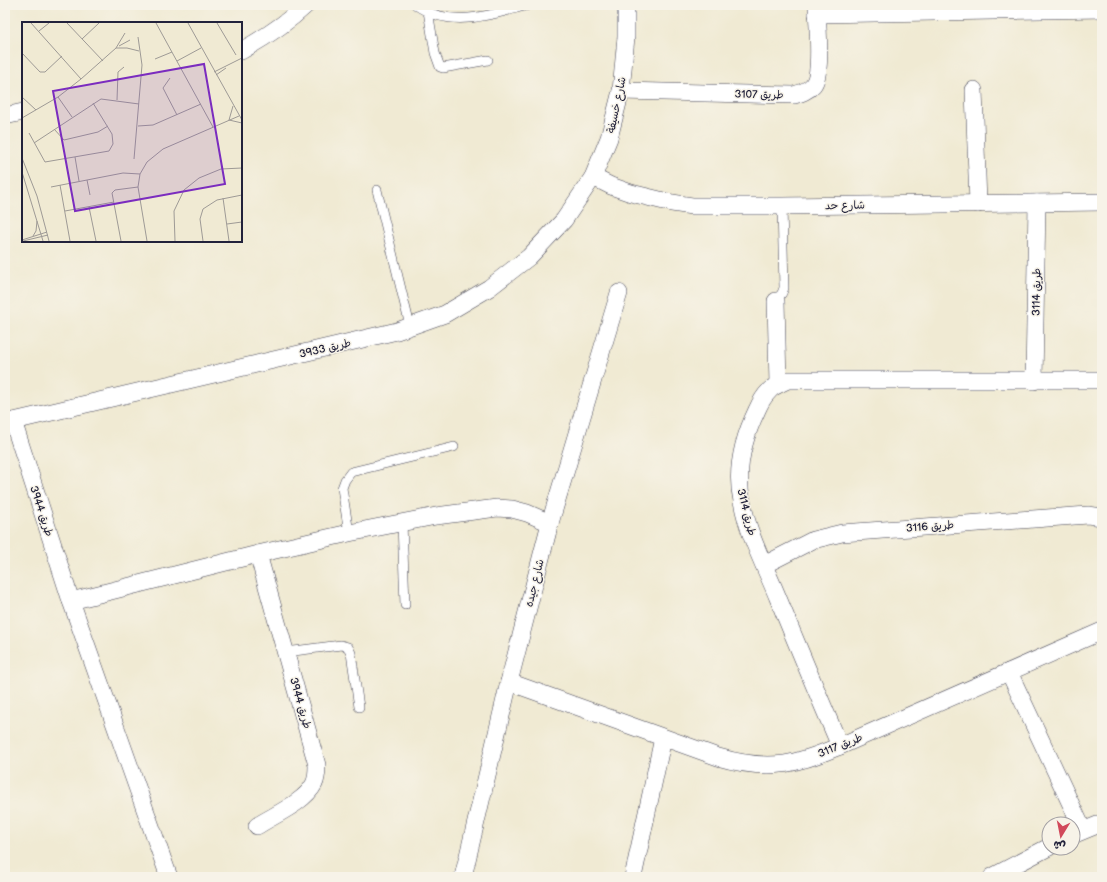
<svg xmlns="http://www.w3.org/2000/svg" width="1107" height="882" viewBox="0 0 1107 882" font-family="'Balsamiq Sans','Playpen Sans Arabic',sans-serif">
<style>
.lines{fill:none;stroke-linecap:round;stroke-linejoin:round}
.lane-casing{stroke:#414052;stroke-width:10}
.street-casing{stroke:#414052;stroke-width:18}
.lane{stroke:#fff;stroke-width:9}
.street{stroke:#fff;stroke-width:17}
.labels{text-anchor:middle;stroke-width:3;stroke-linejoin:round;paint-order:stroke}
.street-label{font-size:11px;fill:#22223b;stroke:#f7f3e8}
.inset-road{fill:none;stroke:#9e9a96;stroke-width:1}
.view{fill:#7b2cbf;fill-opacity:0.15;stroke:#7b2cbf;stroke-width:2}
.inset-edge{fill:none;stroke:#22223b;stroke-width:2}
</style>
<rect width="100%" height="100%" fill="#f7f3e8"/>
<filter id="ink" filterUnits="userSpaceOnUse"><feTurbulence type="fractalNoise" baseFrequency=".025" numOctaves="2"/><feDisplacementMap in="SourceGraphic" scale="8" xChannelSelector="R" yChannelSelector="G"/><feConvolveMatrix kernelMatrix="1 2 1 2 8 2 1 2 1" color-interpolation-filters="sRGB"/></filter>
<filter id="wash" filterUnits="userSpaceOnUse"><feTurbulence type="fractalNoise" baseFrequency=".012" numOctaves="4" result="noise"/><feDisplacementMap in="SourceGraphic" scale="16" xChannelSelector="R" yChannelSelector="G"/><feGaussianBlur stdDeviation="0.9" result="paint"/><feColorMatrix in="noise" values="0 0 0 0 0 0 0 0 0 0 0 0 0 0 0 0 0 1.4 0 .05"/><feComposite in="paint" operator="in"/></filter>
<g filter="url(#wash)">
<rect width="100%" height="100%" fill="#f0ead3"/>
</g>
<g filter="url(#ink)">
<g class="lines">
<defs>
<g id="lane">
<path d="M416 5C451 30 492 14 529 5"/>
<polyline points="428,11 435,53 440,67 443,68 488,60"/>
<polyline points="377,190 410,326"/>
<polyline points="776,301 782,293 784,288 782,206"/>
<polyline points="402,523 405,605"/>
<polyline points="349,533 342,488 345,480 351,472 454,447"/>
<polyline points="286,652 341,645 348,647 351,653 359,707"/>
</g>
<g id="street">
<polyline points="817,14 1102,9"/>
<path d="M241 51C264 38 287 23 306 5"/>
<polyline points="974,90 978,204"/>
<path d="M621 91 794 95C801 93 808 91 813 85 823 73 817 22 817 5"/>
<polyline points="5,116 23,112"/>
<polyline points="593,177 611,186 631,193 672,203 692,206 782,206 1102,202"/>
<polyline points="776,301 778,384"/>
<polyline points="1034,381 1037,203"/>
<polyline points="13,421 71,601 169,877"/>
<polyline points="5,423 397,331 445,314 489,288 529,257 564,220 593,177 609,138 621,91 626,37 626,5"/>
<polyline points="764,565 813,540 842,533 1088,515 1102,517"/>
<polyline points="71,601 258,554 349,533 436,516 497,508 512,509 527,513 550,523"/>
<polyline points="1009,672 1083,830"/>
<path d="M509 682 718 757C745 765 773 769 801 760 814 757 827 751 840 746L1102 631"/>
<path d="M840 746C819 697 798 647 778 598 765 566 748 535 742 501 735 470 743 439 757 410 760 403 764 396 770 390 775 385 782 383 788 380H1102"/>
<path d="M257 826C274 815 305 802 314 784 317 778 317 772 317 765L258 554"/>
<polyline points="1073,835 1102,823"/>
<polyline points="463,877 509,682 550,523 619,293"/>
<polyline points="633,877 663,738"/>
<polyline points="992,877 1049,847"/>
</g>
</defs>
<use href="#lane" class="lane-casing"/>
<use href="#street" class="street-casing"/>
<use href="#lane" class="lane"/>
<use href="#street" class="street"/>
</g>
</g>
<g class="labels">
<g class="street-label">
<text transform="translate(759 94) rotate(1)" y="4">طريق 3107</text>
<text transform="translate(616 105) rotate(-78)" y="4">شارع خسيفة</text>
<text transform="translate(845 205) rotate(-1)" y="4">شارع حد</text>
<text transform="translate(1036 292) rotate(-89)" y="4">طريق 3114</text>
<text transform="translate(325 348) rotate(-13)" y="4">طريق 3933</text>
<text transform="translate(42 511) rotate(72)" y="4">طريق 3944</text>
<text transform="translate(747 512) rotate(76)" y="4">طريق 3114</text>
<text transform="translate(930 526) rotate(-4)" y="4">طريق 3116</text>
<text transform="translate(534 583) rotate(-76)" y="4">شارع جيده</text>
<text transform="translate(301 703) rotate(74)" y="4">طريق 3944</text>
<text transform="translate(840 745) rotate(-22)" y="4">طريق 3117</text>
</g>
</g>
<g transform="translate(22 22)">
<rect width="220" height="220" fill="#f0ead3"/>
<path class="inset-road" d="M9 1 59 57M45 1 81 39M134 1 191 105M166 1 220 98M195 1 214 33M17 9 27 1M60 17 77 1M97 24 108 18M94 26H105L117 29M0 31 18 50H23L40 34M133 37 150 30M155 39 179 26M192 50 220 36M194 53 204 46M148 56 141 66 155 93M0 75 14 88M36 75 50 95M95 78 96 50 102 45M211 84 207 98 220 101M0 96 36 75 59 57 94 26 103 11M116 104 131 103 179 82M32 107 42 118 76 110 86 104M7 111 23 140 87 129 91 122 90 112 71 81M12 121 79 77 117 82M53 135 57 159M0 136 15 174 27 219M112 137 120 43 116 15M0 150 21 219M65 158 68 173M38 163 48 219M29 165 101 151 118 152M201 176 207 219M67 185 74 219M43 189 92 180M205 202 220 200M11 214 14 209 15 199M0 218 25 210M1 219 26 213M99 219 90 171 93 168 116 165M125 219 116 165 118 152 125 140 141 127 217 94M153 219 152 189 162 168 177 156 199 147 220 146M181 219 178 197 181 187 195 178 220 173"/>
<path class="view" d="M182 42 203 162 53 189 31 69Z"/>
<rect width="220" height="220" class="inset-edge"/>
</g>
<rect width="1107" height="882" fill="none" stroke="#f7f3e8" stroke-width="20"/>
<g transform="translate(1061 836) rotate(190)"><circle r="19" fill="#f7f3e8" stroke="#a29fa3"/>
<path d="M0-3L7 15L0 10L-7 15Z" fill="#d1495b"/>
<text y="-6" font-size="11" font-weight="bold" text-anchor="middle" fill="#22223b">ش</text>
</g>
</svg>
